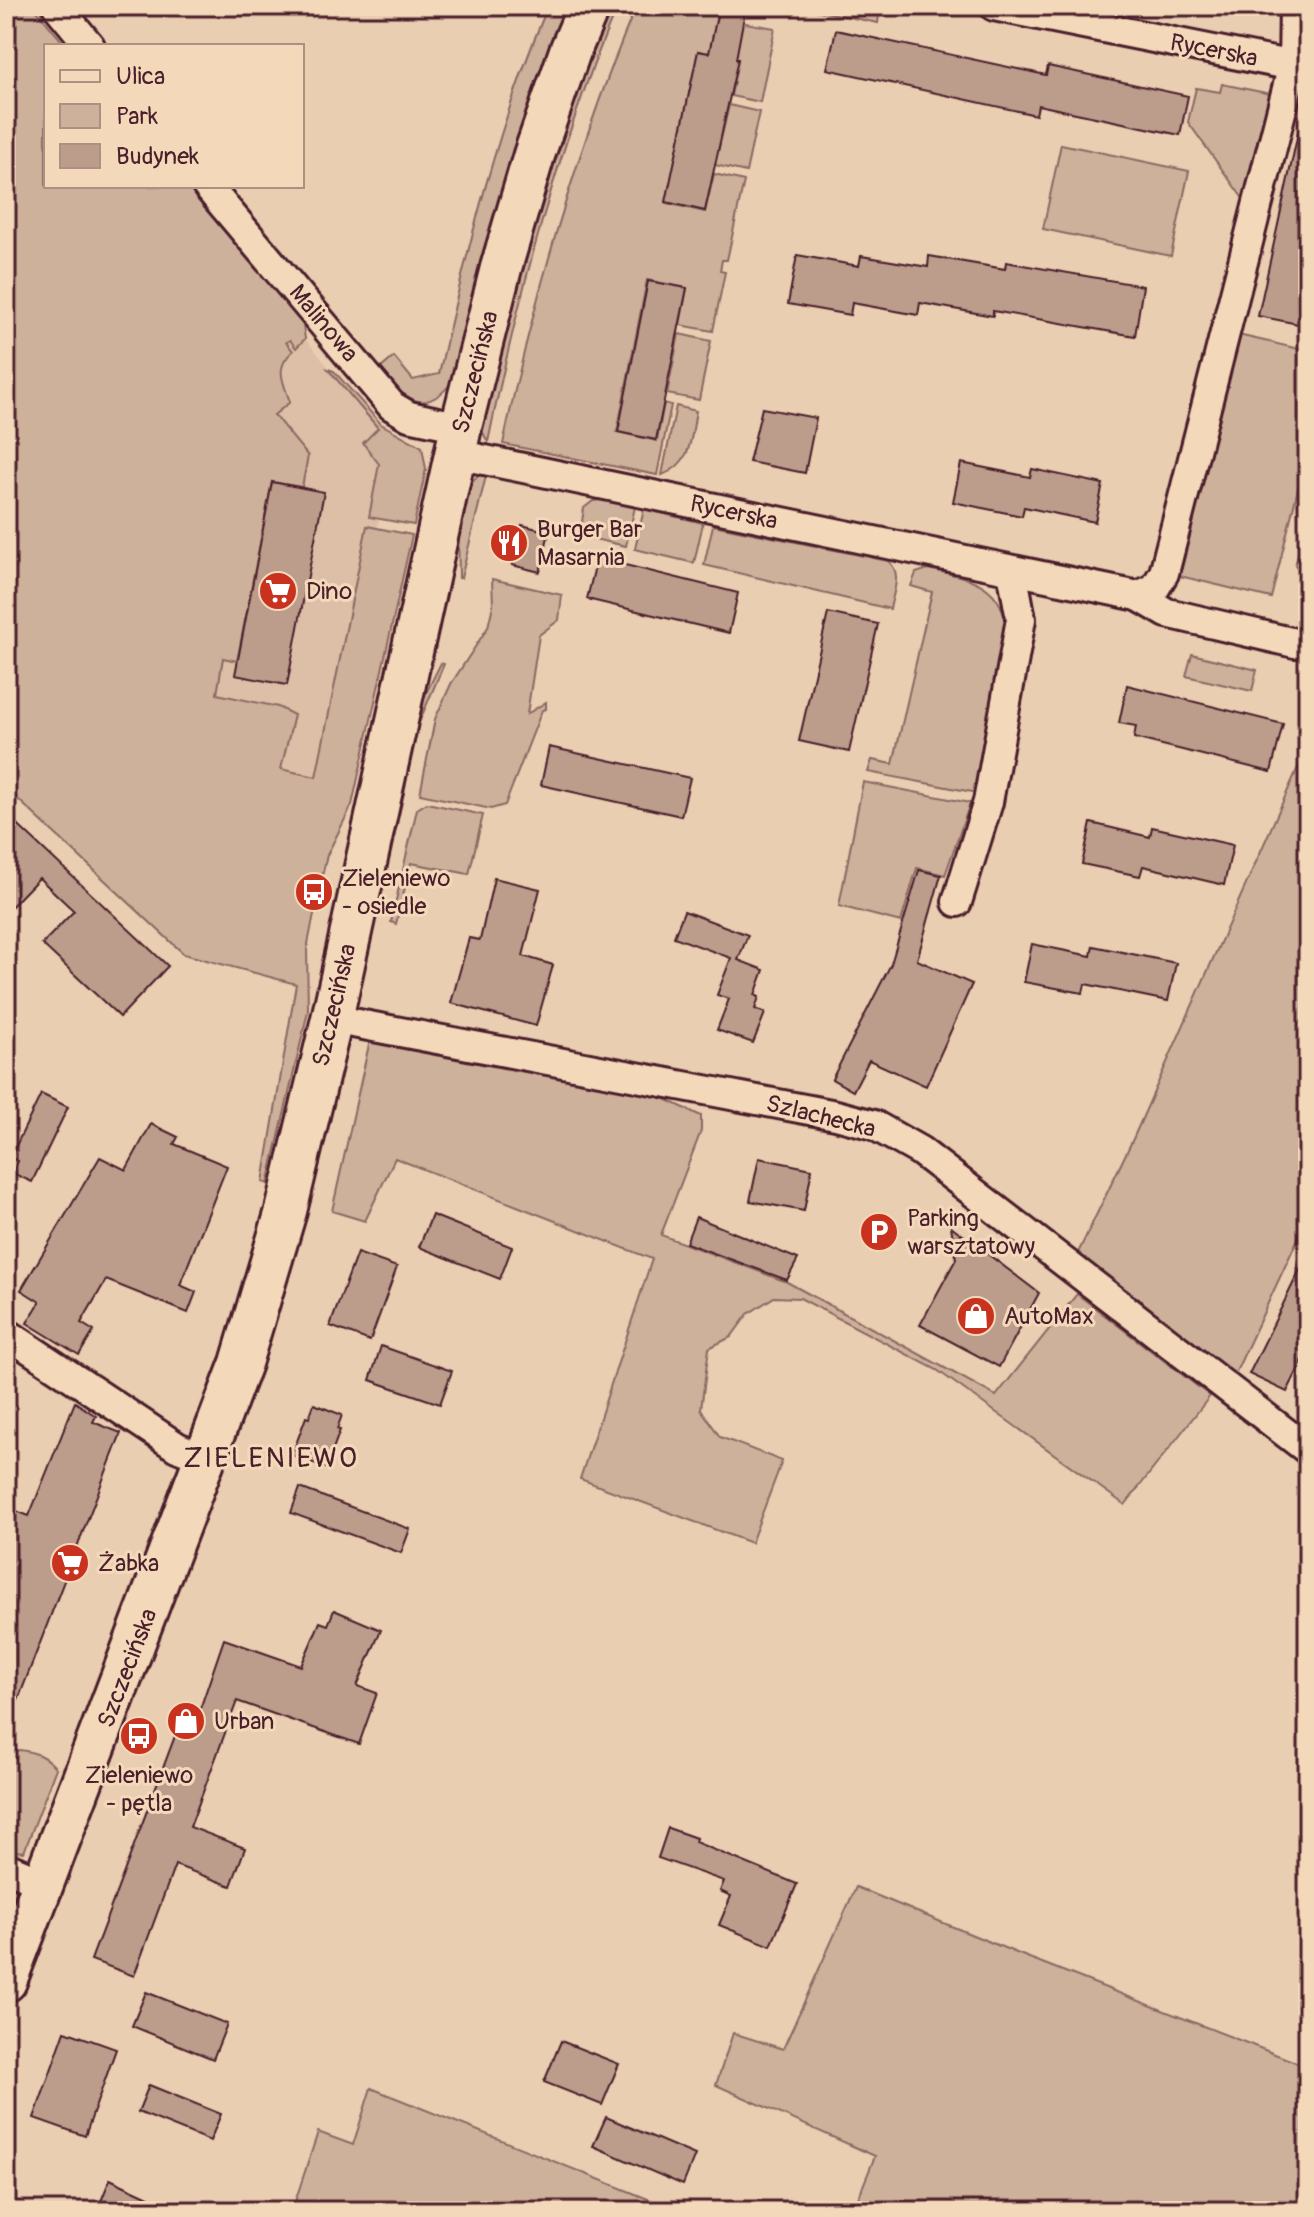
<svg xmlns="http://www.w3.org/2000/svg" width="1314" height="2217" viewBox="0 0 1314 2217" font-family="Pangolin,sans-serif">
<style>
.built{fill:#dcbfa6}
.green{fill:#ceb19b;stroke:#8c6863;stroke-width:2}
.building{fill:#bc9d8c;stroke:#4a1f2b;stroke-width:2}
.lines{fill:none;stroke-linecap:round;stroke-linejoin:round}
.street-casing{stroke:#4a1f2b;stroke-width:34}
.secondary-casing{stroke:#4a1f2b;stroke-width:46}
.street{stroke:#f3d9ba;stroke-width:28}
.secondary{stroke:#f3d9ba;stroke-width:40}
.labels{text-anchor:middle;stroke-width:6;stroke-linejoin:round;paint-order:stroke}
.street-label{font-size:24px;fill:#4a1f2b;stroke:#f3d9ba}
.poi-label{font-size:24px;fill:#4a1f2b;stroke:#f3d9ba;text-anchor:start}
.quarter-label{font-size:28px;letter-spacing:2px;fill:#4a1f2b;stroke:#f3d9ba}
</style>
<rect width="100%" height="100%" fill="#e9ceb1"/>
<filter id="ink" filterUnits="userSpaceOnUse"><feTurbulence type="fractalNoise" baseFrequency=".0125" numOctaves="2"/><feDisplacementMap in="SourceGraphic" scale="16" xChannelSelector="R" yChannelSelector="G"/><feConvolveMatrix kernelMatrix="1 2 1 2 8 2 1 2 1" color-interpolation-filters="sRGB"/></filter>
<g filter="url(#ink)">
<polygon class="built" points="287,317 383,433 391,470 316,780 200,757"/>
<g class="green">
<path d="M6 6H33L66 46H46V186H188L302 318 305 339 296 348 290 340 286 342 293 351C274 368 283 381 290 402L274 415 308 456 302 487 272 482 237 661 223 658 217 694 278 707 294 715 281 769 316 777 367 526 412 535 352 805 327 855 321 881 314 880 310 897 317 899 307 949 308 1011 268 1184 263 1182 296 984 184 954 6 788Z"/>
<path d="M548 6H573L456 377C426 418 406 402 380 369L394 357 413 380 439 374C467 250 498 123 548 6Z"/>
<path d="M605 6H617C558 147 519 293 488 442L480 427 513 274Z"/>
<path d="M636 6H718L716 18 775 28 760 102 731 96 738 59 698 51 666 203 705 212 714 174 744 181 727 260H722L720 271 725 272 713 331 680 325 687 288 647 280 617 432 657 441 664 403 671 405 657 475 503 444C535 293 577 148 636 6Z"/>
<polygon points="810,6 839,6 879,15 878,23 810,9"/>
<polygon points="1222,84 1276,95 1249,207 1188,122 1196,88 1220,92"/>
<polygon points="729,105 759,112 746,172 715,165"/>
<polygon points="1061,144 1189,171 1171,256 1043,229"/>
<polygon points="679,334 711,341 699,400 667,394"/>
<polygon points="1238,335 1308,351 1308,448 1271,598 1180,576"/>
<polygon points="328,369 334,371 381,424 422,447 426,469 414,525 369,517 379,464 363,443 378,428"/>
<path d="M676 406 696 411C691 438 692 464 662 475Z"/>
<path d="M478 476H486L461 578H459C459 550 453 493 478 476Z"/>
<polygon points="602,500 635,507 626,546 580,536 584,508 593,501"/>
<polygon points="644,509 703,523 694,563 635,549"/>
<polygon points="1308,515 1308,569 1295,566"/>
<path d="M713 525 888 561C903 573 893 592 890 609L704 565Z"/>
<path d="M928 569C968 578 1002 581 1007 630L978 793 868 772 872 760 893 764 932 592 911 586 916 573Z"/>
<polygon points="492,579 562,595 559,620 539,635 527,714 546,702 546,709 542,710 505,805 491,809 420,794 435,719 451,684 488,627 493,605"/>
<polygon points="1192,654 1257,670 1252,691 1186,676"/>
<polygon points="441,663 444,664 418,725 403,796 400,798 417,711"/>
<polygon points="1308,745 1308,1217 1234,1376 1076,1257 1133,1139"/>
<polygon points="863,782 970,803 945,875 917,868 901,922 839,906"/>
<polygon points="427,803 483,815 469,874 411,863 396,924 391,922 417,809"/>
<polygon points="370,1040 661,1097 701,1116 701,1131 661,1235 787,1282 996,1396 1077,1294 1210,1396 1125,1505 937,1370 800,1298 774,1297 748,1314 731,1337 709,1348 701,1409 720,1437 782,1461 751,1543 580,1479 652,1259 395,1158 365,1221 332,1211"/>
<path d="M20 1750C35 1752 45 1756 56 1768L24 1852 6 1850V1752Z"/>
<polygon points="856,1887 1019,1954 1308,2067 1308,2211 853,2211 875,2156 716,2085 733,2033 783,2049"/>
<polygon points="371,2088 678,2211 292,2211 318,2132 353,2145"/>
</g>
<g class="building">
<polygon points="719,6 746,6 736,59 738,59 705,211 666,202 698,51 709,53"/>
<polygon points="836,30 1046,75 1048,66 1188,96 1180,135 1038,105 1036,115 827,69"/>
<polygon points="1298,133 1308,134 1308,326 1258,316"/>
<polygon points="797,255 859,266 861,256 928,267 929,256 1005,269 1006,262 1143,286 1135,336 993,311 993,316 920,303 918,315 852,303 850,315 788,304"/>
<polygon points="648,281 687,288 656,440 618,432"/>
<polygon points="762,408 816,418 805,473 749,462"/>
<polygon points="961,463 1030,477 1032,469 1103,484 1095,522 1024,507 1022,516 953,502"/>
<polygon points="272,482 324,492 287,685 235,675"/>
<polygon points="522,525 549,532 540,572 512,565"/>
<polygon points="597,558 738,593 729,633 587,599"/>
<polygon points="828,613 878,624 849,752 799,741"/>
<polygon points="1127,685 1283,724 1271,772 1134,738 1136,726 1119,723"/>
<polygon points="549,747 690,778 681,816 541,785"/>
<polygon points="6,814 168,966 120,1017 42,944 74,911 39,878 6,912"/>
<polygon points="1091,823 1150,837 1152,827 1233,845 1224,885 1143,866 1140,876 1082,864"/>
<polygon points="919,870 941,875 917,960 972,984 926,1086 869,1060 853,1091 832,1079 891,964"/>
<polygon points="494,878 540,889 523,956 553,965 536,1026 451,1003 469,938 480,940"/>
<polygon points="684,911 748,935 738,960 764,970 755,995 759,997 755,1009 765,1013 753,1043 717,1030 729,999 717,995 731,958 674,937"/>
<polygon points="1032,944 1091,956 1093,946 1176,963 1168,1001 1085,984 1083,993 1024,982"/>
<polygon points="41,1094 68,1107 32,1182 12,1173 18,1161 10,1158"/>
<polygon points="151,1124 178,1137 174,1144 227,1166 180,1285 196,1292 188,1313 106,1280 81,1323 94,1331 79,1355 27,1323 40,1302 21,1290 100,1157 126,1170"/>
<polygon points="759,1158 812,1169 804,1211 750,1201"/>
<polygon points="432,1215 512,1247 500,1279 419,1247"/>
<polygon points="696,1217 798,1259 787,1280 686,1243"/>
<polygon points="951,1226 1039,1293 999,1367 920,1325 956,1259"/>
<polygon points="357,1253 397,1267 370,1341 330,1326"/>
<polygon points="1308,1253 1308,1350 1287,1392 1249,1374"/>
<polygon points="381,1346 452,1371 440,1404 370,1380"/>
<polygon points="75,1402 96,1416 93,1422 121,1433 8,1726 6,1726 6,1507 29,1516"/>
<polygon points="314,1404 342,1415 337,1429 340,1430 326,1468 292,1455 306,1417 309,1418"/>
<polygon points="300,1488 410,1529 401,1553 291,1513"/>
<polygon points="334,1610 381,1630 357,1686 377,1693 359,1744 237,1701 190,1827 245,1848 231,1886 175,1865 134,1976 91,1960 187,1704 200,1709 224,1639 301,1666 320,1622 328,1625"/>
<polygon points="668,1828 696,1838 695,1842 797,1884 771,1946 719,1925 731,1896 720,1891 724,1881 658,1858"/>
<polygon points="146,1992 227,2024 213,2059 132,2026"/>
<polygon points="65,2031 116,2049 85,2136 34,2118"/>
<polygon points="561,2041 619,2064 602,2105 544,2082"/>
<polygon points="149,2085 221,2114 210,2141 138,2112"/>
<polygon points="606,2117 695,2155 683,2185 593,2146"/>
<polygon points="110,2179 129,2188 179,2211 97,2211"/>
</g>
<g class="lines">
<defs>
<g id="street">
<polyline points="57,6 90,46"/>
<polyline points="994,6 1308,69"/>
<polyline points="207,186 392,406 409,416 461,427"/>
<polyline points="456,454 1138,596 1167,613 1295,643"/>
<polyline points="1138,596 1155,588 1164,573 1293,65 1294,6"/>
<polyline points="957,902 988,802 1021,619 1012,571"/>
<polyline points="332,1019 836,1115 874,1125 920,1151 1308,1450"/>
<polyline points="6,1333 177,1447 206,1459"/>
<polyline points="6,1867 44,1883"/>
</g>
<polyline id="secondary" points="6,1981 241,1363 286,1211 332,1019 461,427 501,268 534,155 570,51 589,6"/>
</defs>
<use href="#street" class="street-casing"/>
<use href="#secondary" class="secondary-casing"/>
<use href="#street" class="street"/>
<use href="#secondary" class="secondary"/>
</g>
</g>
<defs>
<symbol id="restaurant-disc" viewBox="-11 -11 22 22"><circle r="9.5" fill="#c8321e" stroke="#f3d9ba"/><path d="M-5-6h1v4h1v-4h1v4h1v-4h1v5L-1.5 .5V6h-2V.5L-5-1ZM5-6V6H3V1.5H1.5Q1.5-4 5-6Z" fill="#fff"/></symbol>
<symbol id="supermarket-disc" viewBox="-11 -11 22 22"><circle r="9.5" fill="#c8321e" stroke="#f3d9ba"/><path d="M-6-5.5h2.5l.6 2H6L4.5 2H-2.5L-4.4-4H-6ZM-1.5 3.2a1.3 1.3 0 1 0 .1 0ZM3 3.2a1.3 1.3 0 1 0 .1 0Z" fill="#fff"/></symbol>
<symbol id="bus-disc" viewBox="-11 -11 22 22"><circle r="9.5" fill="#c8321e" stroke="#f3d9ba"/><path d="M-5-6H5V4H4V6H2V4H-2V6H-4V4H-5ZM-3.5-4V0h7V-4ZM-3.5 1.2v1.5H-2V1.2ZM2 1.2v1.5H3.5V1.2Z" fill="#fff"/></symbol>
<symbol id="parking-disc" viewBox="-11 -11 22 22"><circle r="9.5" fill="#c8321e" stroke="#f3d9ba"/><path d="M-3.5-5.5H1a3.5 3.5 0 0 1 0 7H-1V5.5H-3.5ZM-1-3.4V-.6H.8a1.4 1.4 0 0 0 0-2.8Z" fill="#fff"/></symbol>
<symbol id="shop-disc" viewBox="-11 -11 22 22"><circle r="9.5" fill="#c8321e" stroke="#f3d9ba"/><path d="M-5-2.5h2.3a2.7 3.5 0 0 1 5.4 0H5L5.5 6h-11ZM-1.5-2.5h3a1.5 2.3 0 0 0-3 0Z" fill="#fff"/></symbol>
</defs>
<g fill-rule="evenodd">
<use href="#restaurant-disc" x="487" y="521" width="44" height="44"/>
<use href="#supermarket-disc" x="256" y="569" width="44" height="44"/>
<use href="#bus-disc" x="292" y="870" width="44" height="44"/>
<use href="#parking-disc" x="857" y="1210" width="44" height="44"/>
<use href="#shop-disc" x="954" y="1294" width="44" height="44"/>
<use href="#supermarket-disc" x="48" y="1541" width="44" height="44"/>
<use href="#shop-disc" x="164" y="1699" width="44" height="44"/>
<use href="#bus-disc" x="117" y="1714" width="44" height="44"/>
</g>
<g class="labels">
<g class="street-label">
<text transform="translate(1214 50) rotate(11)" y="8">Rycerska</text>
<text transform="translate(324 323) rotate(50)" y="8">Malinowa</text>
<text transform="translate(475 372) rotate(-76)" y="8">Szczecińska</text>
<text transform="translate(734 512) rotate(12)" y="8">Rycerska</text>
<text transform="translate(334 1005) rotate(-77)" y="8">Szczecińska</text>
<text transform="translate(821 1116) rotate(14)" y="8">Szlachecka</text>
<text transform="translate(127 1668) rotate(-69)" y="8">Szczecińska</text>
</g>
<g class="poi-label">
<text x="537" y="537">Burger Bar<tspan x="537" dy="28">Masarnia</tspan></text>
<text x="306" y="599">Dino</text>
<text x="342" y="886">Zieleniewo<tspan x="342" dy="28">- osiedle</tspan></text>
<text x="907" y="1226">Parking<tspan x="907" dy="28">warsztatowy</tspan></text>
<text x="1004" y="1324">AutoMax</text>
<text x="98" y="1571">Żabka</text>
<text x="214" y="1729">Urban</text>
<text x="139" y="1783" text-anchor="middle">Zieleniewo<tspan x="139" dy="28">- pętla</tspan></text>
</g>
<g class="quarter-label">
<text x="271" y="1467">ZIELENIEWO</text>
</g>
</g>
<rect width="1314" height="2217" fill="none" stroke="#f3d9ba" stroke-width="32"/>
<rect x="16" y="16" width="1282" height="2185" fill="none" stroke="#4a1f2b" stroke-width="3" filter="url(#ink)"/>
<rect x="44" y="44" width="260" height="144" fill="#f3d9ba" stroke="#af8f81" stroke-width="2"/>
<rect x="60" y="70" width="40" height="12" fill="#f3d9ba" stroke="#af8f81" stroke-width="2"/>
<text x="116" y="84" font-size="24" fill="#4a1f2b">Ulica</text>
<rect x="60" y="104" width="40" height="24" fill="#ceb19b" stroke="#af8f81" stroke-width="2"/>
<text x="116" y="124" font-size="24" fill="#4a1f2b">Park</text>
<rect x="60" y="144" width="40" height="24" fill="#bc9d8c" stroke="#af8f81" stroke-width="2"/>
<text x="116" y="164" font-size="24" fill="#4a1f2b">Budynek</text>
</svg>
